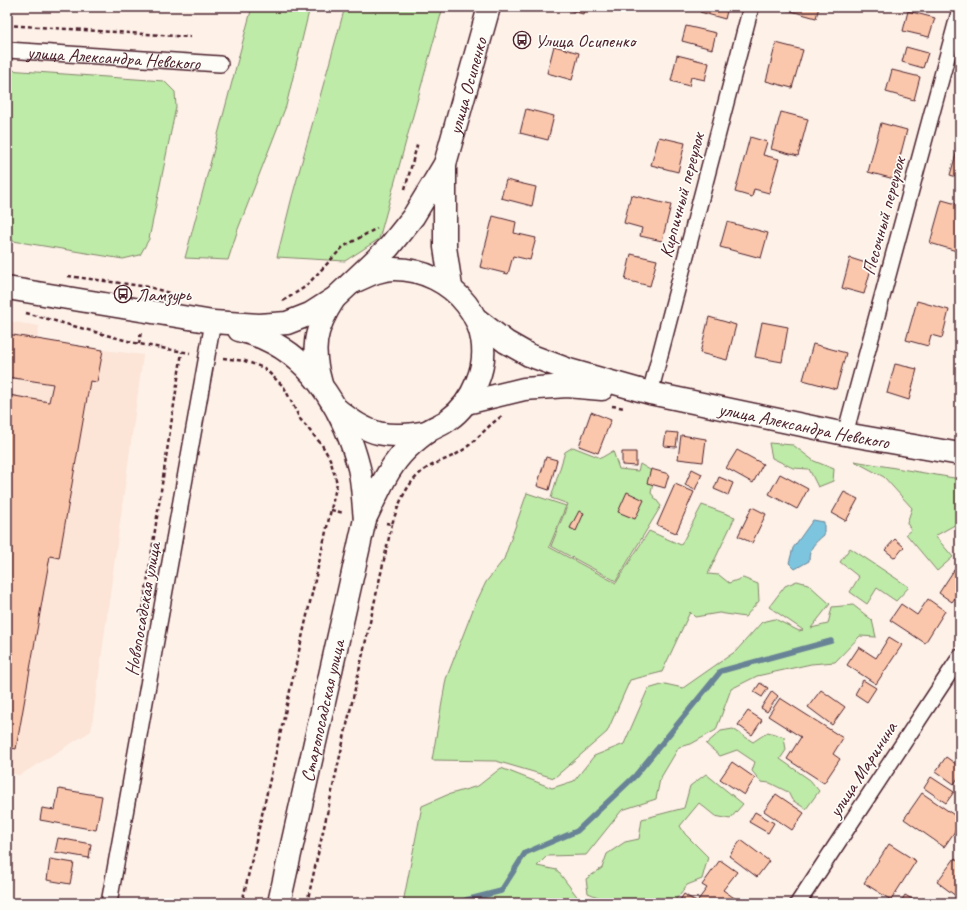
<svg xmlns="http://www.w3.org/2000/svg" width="967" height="910" viewBox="0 0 967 910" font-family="Caveat,sans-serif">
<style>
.built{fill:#fce4d6}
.green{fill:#beeba8;stroke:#84856a}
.water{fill:#7dc5de;stroke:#698396}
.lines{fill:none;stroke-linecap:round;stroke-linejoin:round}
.stream{stroke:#698396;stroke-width:5.5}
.building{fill:#fbc7ac;stroke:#4a1f2b}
.street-casing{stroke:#4a1f2b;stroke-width:18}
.secondary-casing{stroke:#4a1f2b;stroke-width:25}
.path{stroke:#4a1f2b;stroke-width:2.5;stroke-dasharray:4 3;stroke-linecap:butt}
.street{stroke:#fdfcf7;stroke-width:15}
.secondary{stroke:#fdfcf7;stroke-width:22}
.labels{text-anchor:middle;stroke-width:3.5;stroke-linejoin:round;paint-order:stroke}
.poi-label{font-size:19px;fill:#4a1f2b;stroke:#fdfcf7;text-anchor:start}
.street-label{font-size:19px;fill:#4a1f2b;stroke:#fdfcf7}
</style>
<rect width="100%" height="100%" fill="#fdf1e8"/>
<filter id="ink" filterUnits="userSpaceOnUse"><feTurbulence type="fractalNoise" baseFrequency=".025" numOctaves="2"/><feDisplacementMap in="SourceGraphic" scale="8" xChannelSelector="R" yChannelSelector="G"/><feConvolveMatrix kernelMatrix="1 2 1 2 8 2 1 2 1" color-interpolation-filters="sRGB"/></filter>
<g filter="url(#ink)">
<polygon class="built" points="7,321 39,326 37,339 103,350 143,355 91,731 20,775 7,773"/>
<g class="green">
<polygon points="252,7 310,7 286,106 238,229 228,260 185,258"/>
<polygon points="345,7 443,7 379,239 345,261 277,257 292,197"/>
<polygon points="7,70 164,81 175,92 176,107 149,239 140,255 123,259 7,240"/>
<polygon points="769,443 793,445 814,461 834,469 833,481 818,487 809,469 793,468 772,458"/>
<polygon points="573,447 601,458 613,451 619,469 638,471 640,464 655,473 651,493 661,506 616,581 551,546 568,504 551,498 565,452"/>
<polygon points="854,461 960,479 960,522 935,536 953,557 937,571 906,534 911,530 907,523 912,508 884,477"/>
<polygon points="527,493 566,506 549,547 616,583 649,531 681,545 702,505 735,517 708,574 719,575 729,583 743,578 758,584 759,601 745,617 719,613 695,617 690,612 662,672 630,680 607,732 554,778 496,761 432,760 446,679 474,607 486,582 504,559"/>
<polygon points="850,548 909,587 896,601 877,588 867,604 850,592 859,577 840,562"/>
<polygon points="797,581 808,584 830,604 811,628 828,624 832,607 853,605 872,620 876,637 860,636 835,662 811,664 757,676 731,689 716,730 691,744 679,747 660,779 656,799 622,810 586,855 547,856 537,866 557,870 579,899 577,903 403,903 422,806 447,795 478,786 501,768 552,788 574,781 594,756 624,744 648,689 665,684 683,688 736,651 762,622 775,619 799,631 803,630 769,607 785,586"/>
<polygon points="733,729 753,742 768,732 784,737 786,750 780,759 810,780 819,791 806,809 792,800 788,792 770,783 761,782 752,771 755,762 737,750 720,756 706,744 721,731"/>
<polygon points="706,774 743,804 730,819 715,816 699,803 680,826 685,834 708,857 702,879 687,885 673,903 613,903 588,893 586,879 602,868 607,854 625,842 639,839 642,819 684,808 690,786"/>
</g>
<path class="water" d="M813 520 824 522V535C815 543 809 547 809 561L795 569 789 563 793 548Z"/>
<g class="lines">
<polyline class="stream" points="461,903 466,900 501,891 525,853 577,831 635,776 721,671 831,641"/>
</g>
<g class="building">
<polygon points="558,7 585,7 583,14"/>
<polygon points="701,7 728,7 725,19 700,12"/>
<polygon points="785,7 819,7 816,18 784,9"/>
<polygon points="908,11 935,18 929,37 903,31"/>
<polygon points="686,26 716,33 712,49 682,41"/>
<polygon points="776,43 803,50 792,88 766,81"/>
<polygon points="554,46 579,53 572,80 547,73"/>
<polygon points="906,47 928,53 923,68 902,62"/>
<polygon points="677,55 709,63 705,80 691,77 689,86 671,81"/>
<polygon points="892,70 920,77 914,100 886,92"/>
<polygon points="526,109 554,116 548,140 520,133"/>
<polygon points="781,112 808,119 798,156 771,149"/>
<polygon points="881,123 907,130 894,179 868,172"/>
<polygon points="659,137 685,143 678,172 651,165"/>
<polygon points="750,137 767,142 763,155 779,159 769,193 754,189 752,197 735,192"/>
<polygon points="959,144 960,144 960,178 950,175"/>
<polygon points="506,180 536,187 532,206 501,198"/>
<polygon points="631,195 671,205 662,241 640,236 642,228 624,223"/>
<polygon points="942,200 960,205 958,224 960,224 960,252 930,243"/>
<polygon points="493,216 516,222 514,233 536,238 530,260 513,256 508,274 480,267"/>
<polygon points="727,222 768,233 761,258 720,247"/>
<polygon points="631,254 657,260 650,286 625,280"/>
<polygon points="850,258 872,265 864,294 842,288"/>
<polygon points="917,301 949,310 942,338 931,335 928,346 906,340"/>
<polygon points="709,317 736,325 727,360 700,353"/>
<polygon points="762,322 788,327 782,362 755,357"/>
<polygon points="7,334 103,350 97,382 90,381 59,558 50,556 16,749 7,747 7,407 9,395 49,402 53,384 7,377"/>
<polygon points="813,344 846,353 836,389 803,380"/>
<polygon points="895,364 917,369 909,400 887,393"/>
<polygon points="591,412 611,420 598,453 579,446"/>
<polygon points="666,432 678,433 676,447 664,446"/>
<polygon points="681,435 706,439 703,462 678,459"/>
<polygon points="737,450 763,464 753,483 726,468"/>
<polygon points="622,452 636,452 636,466 622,465"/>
<polygon points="546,457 557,460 549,490 537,486"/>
<polygon points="651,469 669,474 665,488 647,483"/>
<polygon points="692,469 702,474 695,490 685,485"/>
<polygon points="780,474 808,489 797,509 769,494"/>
<polygon points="719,477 733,483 728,495 714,489"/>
<polygon points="675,484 694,492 676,533 657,525"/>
<polygon points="627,492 644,500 635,519 618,512"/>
<polygon points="844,492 858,499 846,521 832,513"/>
<polygon points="752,507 766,514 752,543 738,536"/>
<polygon points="579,511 584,513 576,531 570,528"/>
<polygon points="895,539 904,547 895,558 885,550"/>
<polygon points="960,561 960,591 952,602 939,593"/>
<polygon points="928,599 945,611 925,643 890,620 901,604 917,615"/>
<polygon points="889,637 902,645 876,684 847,665 859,647 876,658"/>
<polygon points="863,680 876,688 867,702 855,694"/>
<polygon points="760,683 768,688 762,697 754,692"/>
<polygon points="821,690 845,707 832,725 808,707"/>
<polygon points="772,691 778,696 767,712 761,708"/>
<polygon points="780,698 843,738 833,754 840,759 824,783 787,759 801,737 768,716"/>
<polygon points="748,711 762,720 752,735 738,725"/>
<polygon points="946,757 960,767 960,775 954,784 936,771"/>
<polygon points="732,762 755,778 744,795 720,779"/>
<polygon points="931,777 954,792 946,803 924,788"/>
<polygon points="59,789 102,796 96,830 40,820 42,808 55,810"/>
<polygon points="922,793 960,819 960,824 944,847 904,819"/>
<polygon points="776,794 804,813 792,830 764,811"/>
<polygon points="755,812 774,823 768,833 749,822"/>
<polygon points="58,838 91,844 89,858 55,852"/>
<polygon points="741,840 769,861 757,877 729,856"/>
<polygon points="889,844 916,861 891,900 864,883"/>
<polygon points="955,858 960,862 960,899 937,882"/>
<polygon points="50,859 74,863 70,884 47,880"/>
<polygon points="720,860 737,872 723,890 740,902 701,903 698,900 707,888 702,885"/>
<polygon points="684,894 698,903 678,903"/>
<polygon points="905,895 919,903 900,903"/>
<polygon points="46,899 66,903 45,903"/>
<polygon points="850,899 856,903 847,903"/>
</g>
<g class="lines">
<defs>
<g id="street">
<path id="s1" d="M7 50 220 64"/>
<polyline points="650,393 751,7"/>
<polyline points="845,434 960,9"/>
<polyline points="109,903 213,322"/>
<polyline points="798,903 960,657"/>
</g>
<g id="secondary">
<polyline points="445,164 445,247 451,287"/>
<path id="s2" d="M7 288 213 322 259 325 287 323 310 314 335 298 389 247 413 217 445 164 489 7"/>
<path id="s3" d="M475 318 506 342 529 355 569 370 650 393 845 434 960 454"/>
<path d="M239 330C248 333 257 335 265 339 315 361 346 416 359 468 363 484 363 503 365 519"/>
<path d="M321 384C311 349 314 330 334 299"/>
<polyline points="466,403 524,389 567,386 602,389"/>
<path d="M338 410C369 436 388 439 427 432"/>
<path id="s4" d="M279 903 365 519C376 497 385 473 402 454 409 446 419 438 427 432 434 427 442 425 448 420 461 411 471 397 477 382 501 325 452 269 394 269 379 269 365 277 351 283"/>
</g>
</defs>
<use href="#street" class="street-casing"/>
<use href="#secondary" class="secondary-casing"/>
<g class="path">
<polyline points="7,25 191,37"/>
<polyline points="405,189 418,142"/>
<polyline points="68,276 149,287 169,293"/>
<polyline points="283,301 305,287 343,247 377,228"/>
<polyline points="26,313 139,344 190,353"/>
<polyline points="139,344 141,331"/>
<polyline points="223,358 245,361 264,368 284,387 300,419 322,445 330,459 337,483 242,903"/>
<polyline points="612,406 625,408"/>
<polyline points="331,510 344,513"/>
<path d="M386 523 392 524C399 503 407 481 427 468 439 461 452 458 463 450 477 440 487 426 502 416"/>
<polyline points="142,616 182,352"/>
<polyline points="307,903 392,524"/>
</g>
<use href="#street" class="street"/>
<use href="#secondary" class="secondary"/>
</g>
</g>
<defs>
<symbol id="bus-ring" viewBox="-11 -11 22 22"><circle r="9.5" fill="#fdfcf7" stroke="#4a1f2b" stroke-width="1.5"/><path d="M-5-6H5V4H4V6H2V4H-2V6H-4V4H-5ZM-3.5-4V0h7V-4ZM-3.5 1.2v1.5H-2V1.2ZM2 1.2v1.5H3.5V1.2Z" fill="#4a1f2b"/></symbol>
</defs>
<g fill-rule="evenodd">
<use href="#bus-ring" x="512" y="30" width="20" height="20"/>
<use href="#bus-ring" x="113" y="284" width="20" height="20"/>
</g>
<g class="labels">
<g class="poi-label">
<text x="535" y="47">Улица Осипенко</text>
<text x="136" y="301">Ламзурь</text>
</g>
<g class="street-label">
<text dy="7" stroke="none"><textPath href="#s1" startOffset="107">улица Александра Невского</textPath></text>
<text dy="7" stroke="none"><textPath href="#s2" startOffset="593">улица Осипенко</textPath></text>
<text transform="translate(681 195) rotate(-75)" y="7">Кирпичный переулок</text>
<text transform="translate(883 216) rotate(-75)" y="7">Песочный переулок</text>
<text dy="7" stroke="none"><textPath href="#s3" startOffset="350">улица Александра Невского</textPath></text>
<text transform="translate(142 609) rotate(-80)" y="7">Новопосадская улица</text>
<text dy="7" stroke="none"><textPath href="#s4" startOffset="197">Старопосадская улица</textPath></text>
<text transform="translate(862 769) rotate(-57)" y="7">улица Маринина</text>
</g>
</g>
<rect width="967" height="910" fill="none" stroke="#fdfcf7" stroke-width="24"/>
<rect x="12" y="12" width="943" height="886" fill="none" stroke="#4a1f2b" stroke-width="1.5" filter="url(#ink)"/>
</svg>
